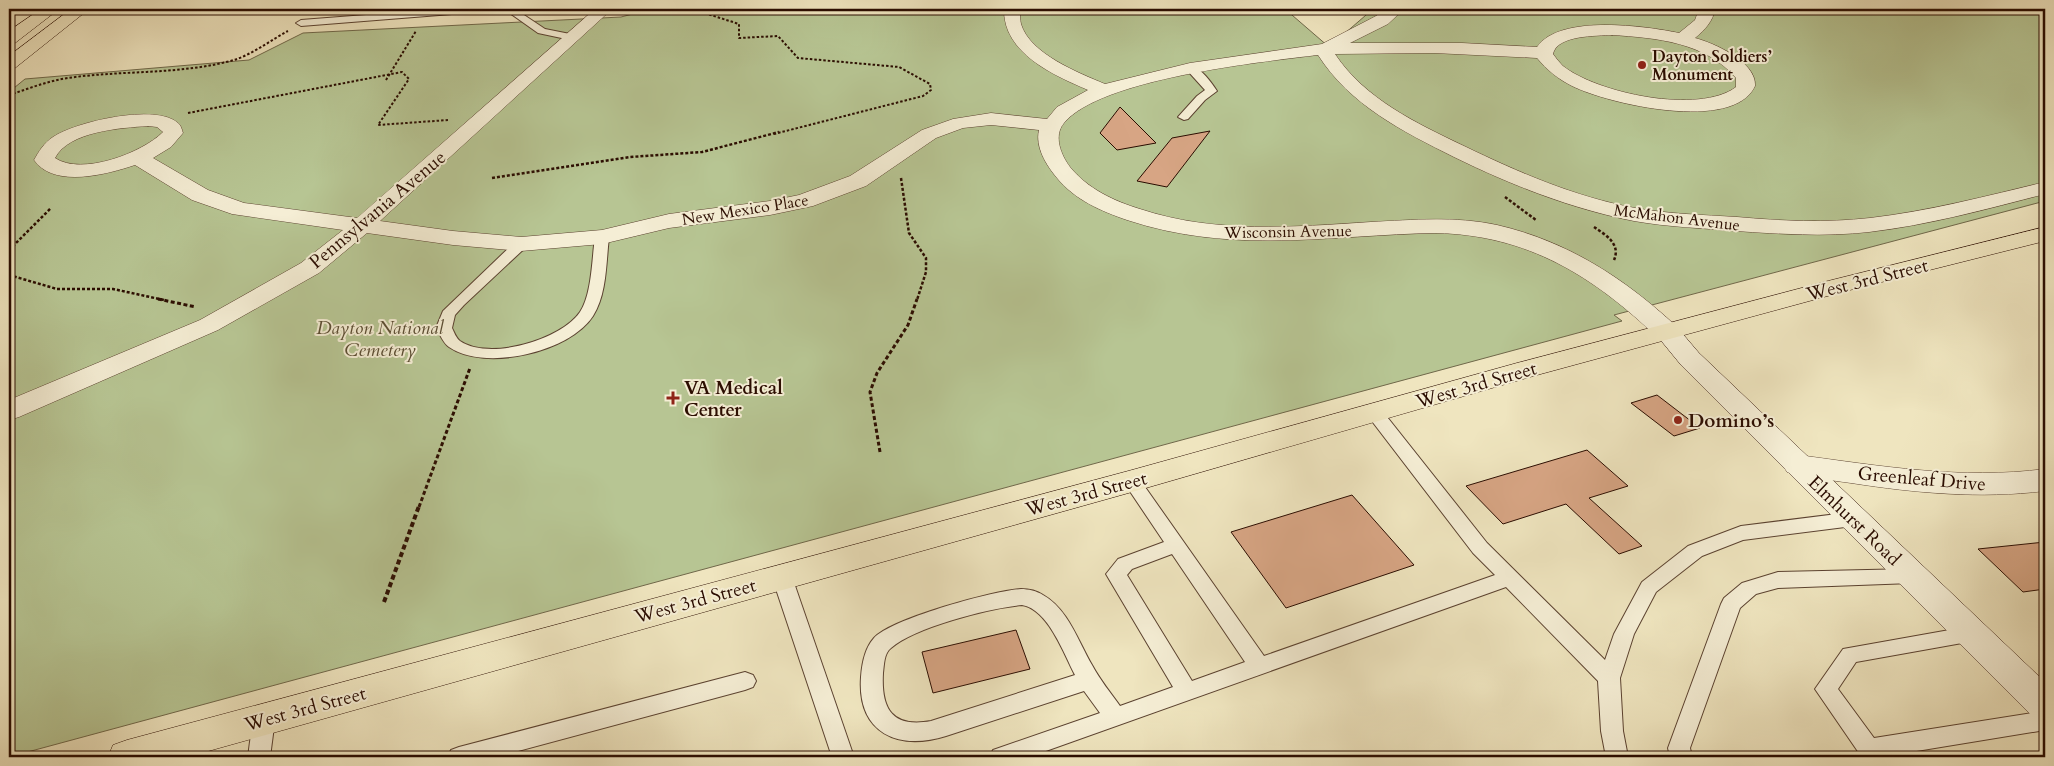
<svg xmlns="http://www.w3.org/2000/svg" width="2054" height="766" viewBox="0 0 2054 766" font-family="Cardo,serif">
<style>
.green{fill:#b7c593;stroke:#70684a}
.building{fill:#d7a584;stroke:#2a0c00}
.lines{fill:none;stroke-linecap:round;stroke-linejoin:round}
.lane-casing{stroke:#5b4230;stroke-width:2}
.street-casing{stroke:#5b4230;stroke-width:1}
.secondary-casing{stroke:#2a0c00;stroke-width:1}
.primary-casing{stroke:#2a0c00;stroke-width:1}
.path-far3{stroke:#2a0c00;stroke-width:2;stroke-dasharray:2.5 2;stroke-linecap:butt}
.path-far2{stroke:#2a0c00;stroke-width:2.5;stroke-dasharray:3 2;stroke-linecap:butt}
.path-far1{stroke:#2a0c00;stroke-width:3;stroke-dasharray:4 2.5;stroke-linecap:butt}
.path{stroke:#2a0c00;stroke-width:4;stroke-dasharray:5 3;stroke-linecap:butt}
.lane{fill:#f5eed5;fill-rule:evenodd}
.street{fill:#f5eed5;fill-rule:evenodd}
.secondary{fill:#f5eed5;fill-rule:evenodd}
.primary{fill:#efe5bf;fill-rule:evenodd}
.poi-dot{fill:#8f2418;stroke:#f5eed5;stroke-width:2}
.labels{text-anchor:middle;stroke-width:4;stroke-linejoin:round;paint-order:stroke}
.far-poi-label{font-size:16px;font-weight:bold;fill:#2a0c00;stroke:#f5eed5;text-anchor:start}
.far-street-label{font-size:16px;fill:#2a0c00;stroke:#f5eed5}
.street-label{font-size:19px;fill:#2a0c00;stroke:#f5eed5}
.park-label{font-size:19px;font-style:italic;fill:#5b4d33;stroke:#f5eed5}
.poi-label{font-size:19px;font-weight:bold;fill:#2a0c00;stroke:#f5eed5;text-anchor:start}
</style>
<rect width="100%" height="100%" fill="#efe5bf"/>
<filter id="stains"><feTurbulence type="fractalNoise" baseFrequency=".004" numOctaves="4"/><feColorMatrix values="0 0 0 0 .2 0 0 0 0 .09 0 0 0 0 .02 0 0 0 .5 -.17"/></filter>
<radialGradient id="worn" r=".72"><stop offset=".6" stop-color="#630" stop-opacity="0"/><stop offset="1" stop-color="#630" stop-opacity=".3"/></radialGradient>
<polygon class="green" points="652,9 1285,9 1329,47 1373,9 2045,9 2045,201 1614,315 1622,321 9,757 9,92 25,79 249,60 303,33 621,17"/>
<g class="building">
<polygon points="1120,107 1156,143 1117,150 1100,133"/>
<polygon points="1210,131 1167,187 1137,181 1172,138"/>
<polygon points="1657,395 1700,428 1674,436 1631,403"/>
<polygon points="1587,450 1628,486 1589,498 1642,546 1619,554 1566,504 1503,524 1466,486"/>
<polygon points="1352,495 1414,565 1286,608 1231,532"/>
<polygon points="2045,542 2045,589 2023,592 1978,549"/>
<polygon points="1016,630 1030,669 933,693 922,652"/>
</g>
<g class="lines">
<defs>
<g id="lane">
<polygon points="444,9 482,9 477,12 301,26 296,23 301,20"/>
<polygon points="504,9 515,9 545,29 575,35 576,37 571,40 538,33"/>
<path d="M1191 66C1202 69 1211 82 1217 91L1205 100 1188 119 1184 120 1178 117 1197 96 1205 90 1186 69Z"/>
<path d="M602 233 609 237C606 262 607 294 593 316 570 352 485 372 449 347 443 343 440 334 436 328L443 311 516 241H526L528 244 526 247 464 305 455 315 452 328C454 332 456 338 460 341 489 361 561 340 580 312 592 294 592 258 595 237Z"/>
<path d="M1374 407 1380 408 1487 543 1605 660 1614 634 1642 582 1688 546 1741 526 1853 512 1860 514 1862 519 1860 524 1853 526 1743 540 1702 556 1656 592 1634 634 1620 678 1623 731 1628 757H1606L1601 731 1598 681 1506 587 1029 757H990L993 750 1100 713 1084 691 946 736C898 751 857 733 861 677 862 663 865 648 874 638 891 619 995 590 1021 589 1028 589 1037 591 1043 595 1068 609 1078 641 1092 665 1100 680 1110 692 1120 706L1173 687 1106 574 1118 559 1164 542 1123 481 1126 477 1132 475 1138 477 1264 656 1495 575 1473 553 1368 416 1366 412 1368 408ZM1172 554 1245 662 1192 681 1127 575 1132 569ZM1022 605C1048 609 1064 654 1075 675L931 721C892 728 881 709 883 673 884 665 884 653 891 648 915 627 990 608 1022 605Z"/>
<polygon points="782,569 789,572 792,577 854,757 832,757 772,577 775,572"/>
<polygon points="1912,569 1919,571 1922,576 1919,581 1912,583 1778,588 1756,594 1740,608 1690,748 1692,757 1670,757 1668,748 1721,604 1724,598 1742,583 1778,572"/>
<polygon points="1972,626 1979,628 1982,634 1979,640 1856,662 1838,689 1874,738 2045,711 2045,730 1880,757 1861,756 1815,689 1843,649"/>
<polygon points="745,672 753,675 756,681 753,687 745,690 496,757 448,757 451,750 459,747"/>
<polygon points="264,709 272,712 275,719 270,757 248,757 253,719 256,712"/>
</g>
<g id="street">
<path d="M595 9H612L380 221 453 231 521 237 602 230 669 214 770 201 799 195 850 176 922 130 953 119 991 113 1047 119 1057 107 1088 90C1053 75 1003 53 1004 9H1020C1020 14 1020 20 1021 24 1030 54 1079 73 1105 84L1190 63 1322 44 1376 16 1386 9H1404L1388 24 1350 43H1462L1537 47C1559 14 1646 26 1679 33L1695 20 1699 9H1715C1713 21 1705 30 1695 38 1714 43 1757 62 1755 86 1734 133 1608 104 1572 86 1558 79 1547 70 1537 58L1434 53 1335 54C1365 99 1416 123 1464 146 1518 172 1575 197 1635 208 1669 214 1703 215 1737 217 1781 221 1826 223 1870 218 1929 211 1987 196 2045 182V194C1987 209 1929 225 1869 232 1825 237 1780 234 1736 231 1702 228 1668 227 1634 221 1572 209 1511 185 1454 157 1402 131 1350 105 1318 55 1260 62 1100 79 1064 123 1053 136 1061 155 1070 167 1088 189 1114 201 1140 209 1215 234 1293 227 1371 222 1413 220 1455 216 1497 225 1567 241 1624 278 1676 326L1680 332 1676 338 1667 340 1658 338C1593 276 1528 235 1436 233 1329 235 1233 255 1127 220 1101 211 1075 200 1057 178 1046 165 1035 147 1039 130L991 125 963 128 936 138 866 186 813 206 770 215 669 228 602 244 521 251 453 245 367 233 319 273 218 330 19 417 9 420V400L200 320 301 263 343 230 232 214 192 200 135 165C108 174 54 189 34 160 39 151 44 143 53 137 75 122 156 103 178 123 181 125 182 130 183 133L171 147 153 158 208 190 244 203 357 218ZM1612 35C1657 38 1705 42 1736 78V87C1699 115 1597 93 1563 66 1560 63 1556 58 1553 54 1557 35 1596 36 1612 35ZM148 126 157 127 163 132C142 153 82 176 55 158 69 131 121 128 148 126Z"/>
<path d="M1798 455C1881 466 1961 480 2045 469V491C1980 499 1916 493 1851 483 1830 480 1808 478 1787 472L1783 465 1787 458Z"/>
</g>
<polygon id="secondary" points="1667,324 1676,326 1699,353 2045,682 2045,721 2032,716 1681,365 1654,332 1658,326"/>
<g id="primary">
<polygon points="41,9 59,9 15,43 9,44 9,31"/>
<polygon points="71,9 89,9 15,68 9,69 9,56"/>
<polygon points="2045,227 2045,241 1846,291 1537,375 1132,492 187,757 108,757 113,745 127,740 1132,470 1517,363 1828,281"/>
</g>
</defs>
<use href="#lane" class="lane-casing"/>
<use href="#street" class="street-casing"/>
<use href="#secondary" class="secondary-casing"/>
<use href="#primary" class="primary-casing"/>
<g class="path-far3">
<polyline points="692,9 739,24 739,38 778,36 798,58 899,67 930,84 931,90 923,96 774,134"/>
<polyline points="386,80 416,31"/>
<path d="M9 95C28 89 47 81 68 78 122 70 181 75 234 60 253 54 271 40 288 31"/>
<polyline points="188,113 402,72 409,79 378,125 448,120"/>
</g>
<g class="path-far2">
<polyline points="492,178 630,157 702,152 779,132"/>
<polyline points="901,178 909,233 926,258 926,272 917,300"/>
<polyline points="1505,197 1536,220"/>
<path d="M1594 227C1606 235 1621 244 1614 260"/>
<polyline points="9,250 51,208"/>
<polyline points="9,275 57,289 113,289 164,300"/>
</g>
<g class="path-far1">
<polyline points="158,299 196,307"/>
<polyline points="880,452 870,392 877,373 908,325 917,299"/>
<polyline points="419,507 470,368"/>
</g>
<polyline class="path" points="384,602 419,506"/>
<use href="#lane" class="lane"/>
<use href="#street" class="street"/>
<use href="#secondary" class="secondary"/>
<use href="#primary" class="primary"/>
</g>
<g class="poi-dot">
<circle cx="1642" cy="65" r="5"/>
<path d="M670.5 390.5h5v5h5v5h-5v5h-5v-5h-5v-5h5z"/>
<circle cx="1678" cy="420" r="5"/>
</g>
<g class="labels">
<g class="far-poi-label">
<text x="1652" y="62">Dayton Soldiers’<tspan x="1652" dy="18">Monument</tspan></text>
</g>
<g class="far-street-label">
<text transform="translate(745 209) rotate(-9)" y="6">New Mexico Place</text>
<text transform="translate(1677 217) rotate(7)" y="6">McMahon Avenue</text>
<text transform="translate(1288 231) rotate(-1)" y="6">Wisconsin Avenue</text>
</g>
<g class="street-label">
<text transform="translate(377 209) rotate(-40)" y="7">Pennsylvania Avenue</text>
<text transform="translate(1867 279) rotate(-14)" y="7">West 3rd Street</text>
<text transform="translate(1476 384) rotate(-16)" y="7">West 3rd Street</text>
<text transform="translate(1922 478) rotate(5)" y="7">Greenleaf Drive</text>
<text transform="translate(1086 493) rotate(-15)" y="7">West 3rd Street</text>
<text transform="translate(1855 520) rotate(44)" y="7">Elmhurst Road</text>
<text transform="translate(695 600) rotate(-15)" y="7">West 3rd Street</text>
<text transform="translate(305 708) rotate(-15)" y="7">West 3rd Street</text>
</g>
<g class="park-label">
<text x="380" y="334">Dayton National<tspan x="380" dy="22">Cemetery</tspan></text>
</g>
<g class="poi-label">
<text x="684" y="394">VA Medical<tspan x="684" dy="22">Center</tspan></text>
<text x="1688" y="427">Domino’s</text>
</g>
</g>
<rect width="2054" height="766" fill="none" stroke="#efe5bf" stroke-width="30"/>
<rect x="10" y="10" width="2034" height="746" fill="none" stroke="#2a0c00" stroke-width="2.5"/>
<rect x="15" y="15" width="2024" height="736" fill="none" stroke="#2a0c00"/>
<rect width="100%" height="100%" filter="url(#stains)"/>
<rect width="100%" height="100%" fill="url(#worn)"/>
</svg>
